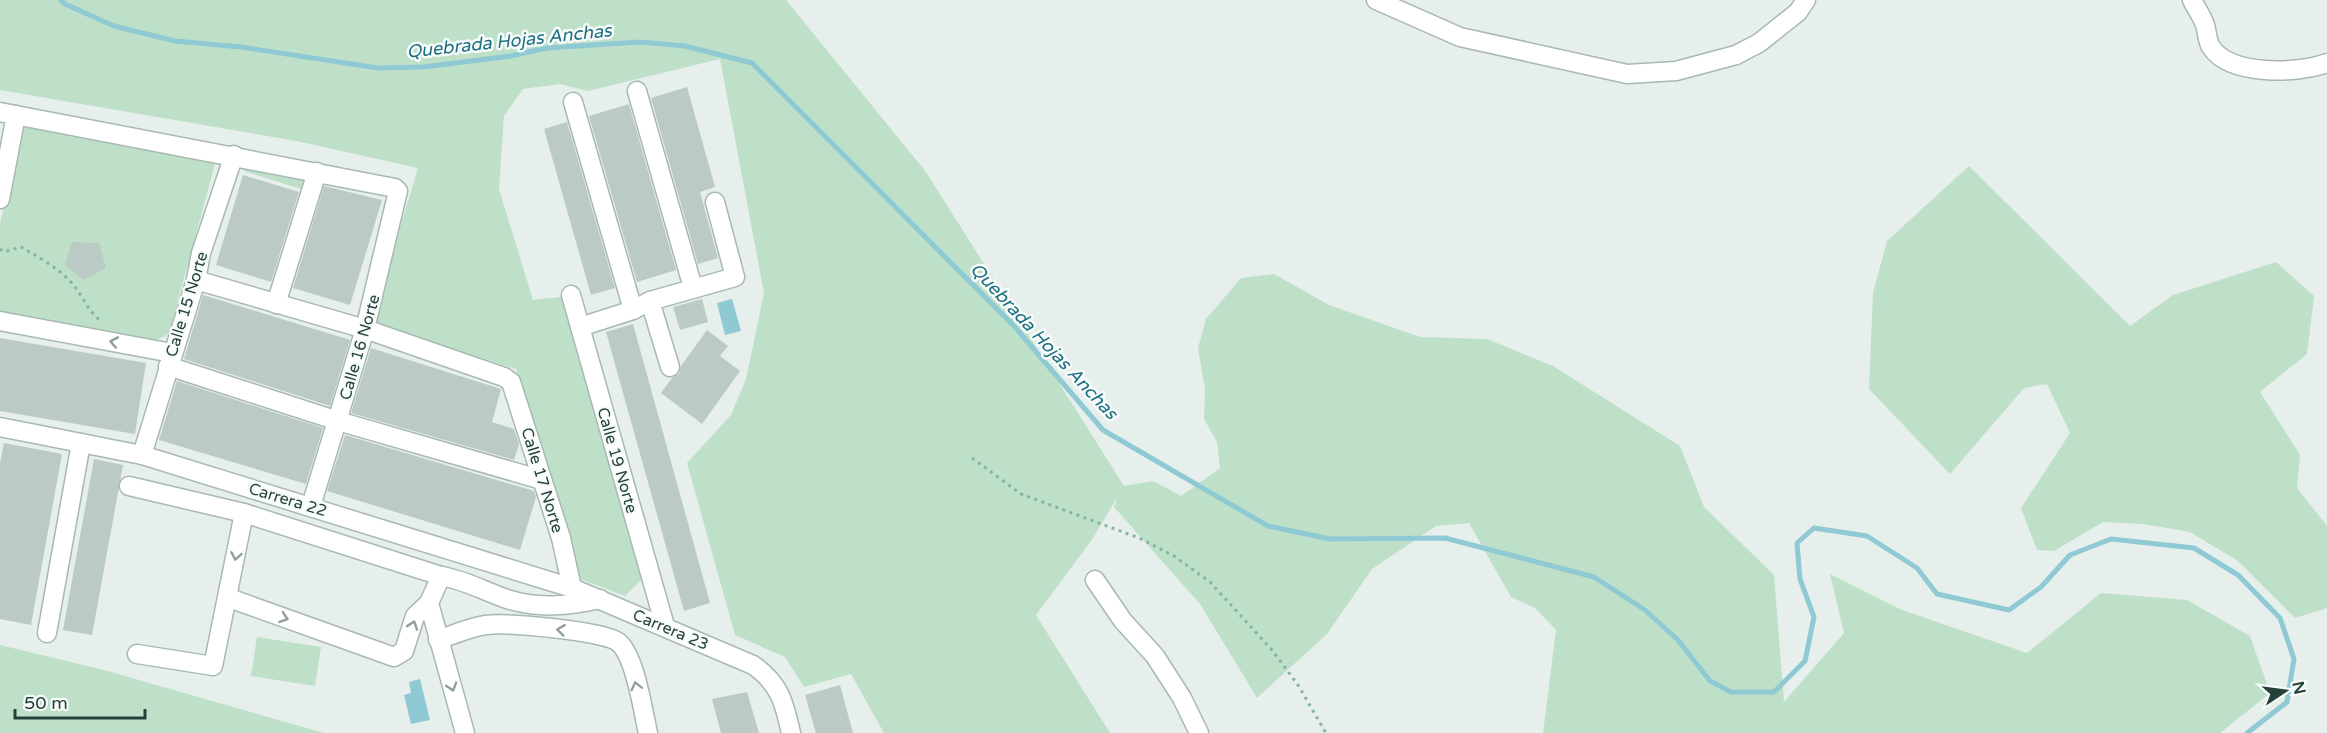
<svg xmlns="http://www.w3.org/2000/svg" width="2327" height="733" viewBox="0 0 2327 733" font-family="'Varela Round',sans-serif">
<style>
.green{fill:#bfe0c8}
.water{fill:#8ec9d4}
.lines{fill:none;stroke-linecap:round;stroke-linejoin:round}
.stream{stroke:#8ec9d4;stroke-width:5}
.building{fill:#bbcac4}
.minor-casing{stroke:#a8b8b2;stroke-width:21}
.path{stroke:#86b3a5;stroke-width:3;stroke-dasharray:3 4.5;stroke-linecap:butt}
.minor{stroke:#fff;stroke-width:18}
.oneway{stroke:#92a09c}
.labels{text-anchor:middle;stroke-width:5;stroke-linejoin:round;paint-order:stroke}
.street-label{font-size:16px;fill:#24423a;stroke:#f7fbf9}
.water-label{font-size:18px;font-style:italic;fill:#1c6f80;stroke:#f7fbf9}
</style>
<rect width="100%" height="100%" fill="#e6efeb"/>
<g class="green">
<polygon points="0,0 786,0 926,172 1124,486 1153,481 1181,496 1220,468 1217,442 1204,419 1205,389 1198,348 1206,319 1241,278 1274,274 1329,305 1420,337 1487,339 1553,366 1680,446 1704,507 1774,575 1784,702 1844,633 1830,574 1902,610 2027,653 2101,593 2187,600 2250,636 2270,693 2220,733 1543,733 1556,630 1535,608 1511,597 1469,523 1436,526 1372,569 1327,634 1257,698 1200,604 1114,507 1118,496 1091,541 1036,615 1110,733 884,733 851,674 804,687 785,657 735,635 687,463 731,415 746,379 764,293 720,59 588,91 560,84 523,89 504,116 499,189 533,300 561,297 643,578 625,596 580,579 516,369 376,325 373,317 418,168 296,141 0,90"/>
<polygon points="25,112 210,142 215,164 169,334 154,341 0,313 0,224"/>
<polygon points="248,151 309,164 304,190 244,171"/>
<polygon points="1969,166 2130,326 2173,295 2276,262 2314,296 2307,354 2260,392 2300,455 2297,488 2327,526 2327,608 2295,618 2238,561 2190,532 2143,524 2103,522 2054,551 2037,550 2021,508 2070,433 2047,384 2024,388 1950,474 1869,389 1873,293 1887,241"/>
<polygon points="257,637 321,647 315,686 251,676"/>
<polygon points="0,645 104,670 324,733 0,733"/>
</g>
<g class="water">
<polygon points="732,299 741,331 725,335 717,303"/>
<polygon points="420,679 430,720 411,724 404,695 411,693 409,682"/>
</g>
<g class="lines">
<polyline class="stream" points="61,0 65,4 114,26 175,41 241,47 378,68 423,67 511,56 547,48 640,42 685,46 752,63 1014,326 1103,430 1268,526 1330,539 1445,538 1594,577 1645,610 1678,640 1710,681 1731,692 1774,692 1805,661 1814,617 1800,579 1797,543 1814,528 1867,536 1917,568 1937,594 2009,610 2041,587 2070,555 2111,539 2194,548 2238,575 2280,618 2294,659 2287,702 2247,733"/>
</g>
<g class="building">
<polygon points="687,87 715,187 700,192 718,258 698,264 651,98"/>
<polygon points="629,104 676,270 637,282 589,116"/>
<polygon points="567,122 615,288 591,295 544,129"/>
<polygon points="243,175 299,192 271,282 216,265"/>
<polygon points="324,186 382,200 350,305 293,288"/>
<polygon points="72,242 99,243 106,268 83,280 65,265"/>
<polygon points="203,295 350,340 330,406 184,359"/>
<polygon points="702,299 708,322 680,330 673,307"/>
<polygon points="633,324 710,603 684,611 606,332"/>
<polygon points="707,330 728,346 720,356 740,371 702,424 661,393 672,378 679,374 681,366"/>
<polygon points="0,338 146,363 135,434 0,411"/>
<polygon points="371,348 501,389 492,422 514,429 519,444 514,460 351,413"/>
<polygon points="177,381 323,428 306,484 159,440"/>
<polygon points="345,435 534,491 536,497 520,550 327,491"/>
<polygon points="4,443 62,454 31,625 0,619 0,463"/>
<polygon points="94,459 123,465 92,635 63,630"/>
<polygon points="840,685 853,733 816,733 805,695"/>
<polygon points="747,692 759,733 721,733 712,699"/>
</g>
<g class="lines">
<defs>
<g id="minor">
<polyline points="1376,0 1460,37 1627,74 1676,71 1736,55 1759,43 1798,12 1806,0"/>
<path d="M2192 0C2196 8 2202 16 2205 25 2207 31 2207 41 2211 47 2230 76 2297 74 2327 63"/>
<polyline points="637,91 693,288"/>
<polyline points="573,102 633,310"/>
<polyline points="0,112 395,188 398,191 365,329 311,506"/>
<polyline points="0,199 16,115"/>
<polyline points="196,280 365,329 504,377 511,382 561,538 572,588"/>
<polyline points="571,295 665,626"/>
<polyline points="650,301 670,367"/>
<polyline points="276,304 317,172"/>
<polyline points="0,321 172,353"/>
<polyline points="580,327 633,310 650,301 735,277 715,202"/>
<polyline points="168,366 338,421 542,480"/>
<path d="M0 427 142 455 572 588 753 665C780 684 784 702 791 733"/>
<polyline points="142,455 196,280 201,253 234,155"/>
<path d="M129 486 244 513 441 576C465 580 484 591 507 599 538 609 569 606 600 599"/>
<polyline points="441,576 429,603 465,733"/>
<polyline points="1095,580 1123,621 1155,656 1182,698 1199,733"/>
<polyline points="229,598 394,657 404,651 415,616 429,603"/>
<polyline points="47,633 81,443"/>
<path d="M438 640C453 635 470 627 486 625 507 622 603 631 618 642 635 655 643 711 648 733"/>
<polyline points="137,654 213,666 244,513"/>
</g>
</defs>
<use href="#minor" class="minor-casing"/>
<g class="path">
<path d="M0 249 4 252 21 247C37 256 56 267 69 280 82 293 86 310 102 322"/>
<polyline points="972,458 1021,494 1139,538 1174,556 1210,582 1272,650 1298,685 1326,733"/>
</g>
<use href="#minor" class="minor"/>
</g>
<defs><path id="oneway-chevron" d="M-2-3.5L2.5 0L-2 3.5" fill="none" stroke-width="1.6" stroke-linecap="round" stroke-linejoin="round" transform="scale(1.5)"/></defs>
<g class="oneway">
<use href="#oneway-chevron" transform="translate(114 342) rotate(-170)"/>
<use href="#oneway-chevron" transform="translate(236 556) rotate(100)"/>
<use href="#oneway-chevron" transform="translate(284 618) rotate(19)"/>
<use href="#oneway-chevron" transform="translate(413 625) rotate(-71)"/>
<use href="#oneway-chevron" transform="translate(561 630) rotate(-173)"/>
<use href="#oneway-chevron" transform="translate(636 686) rotate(-104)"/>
<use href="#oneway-chevron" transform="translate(452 687) rotate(73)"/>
</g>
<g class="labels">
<g class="street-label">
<text transform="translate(186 304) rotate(-73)" y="6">Calle 15 Norte</text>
<text transform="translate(359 347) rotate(-74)" y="6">Calle 16 Norte</text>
<text transform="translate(618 460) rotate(74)" y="6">Calle 19 Norte</text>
<text transform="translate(543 480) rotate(73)" y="6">Calle 17 Norte</text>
<text transform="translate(288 499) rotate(17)" y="6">Carrera 22</text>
<text transform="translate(671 629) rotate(23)" y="6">Carrera 23</text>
</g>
<g class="water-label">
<text transform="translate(509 41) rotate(-6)" y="6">Quebrada Hojas Anchas</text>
<text transform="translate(1044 341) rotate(47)" y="6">Quebrada Hojas Anchas</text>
</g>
</g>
<g transform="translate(2285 691) rotate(77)" stroke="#f7fbf9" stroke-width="4.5" paint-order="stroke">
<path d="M0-4.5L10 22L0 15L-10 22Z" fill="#24423a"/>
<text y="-9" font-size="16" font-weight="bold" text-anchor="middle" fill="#24423a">N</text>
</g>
<path d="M15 709v9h130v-9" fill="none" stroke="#24423a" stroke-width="3"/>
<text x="24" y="709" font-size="18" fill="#24423a" stroke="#f7fbf9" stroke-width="4.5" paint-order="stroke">50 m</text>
</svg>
